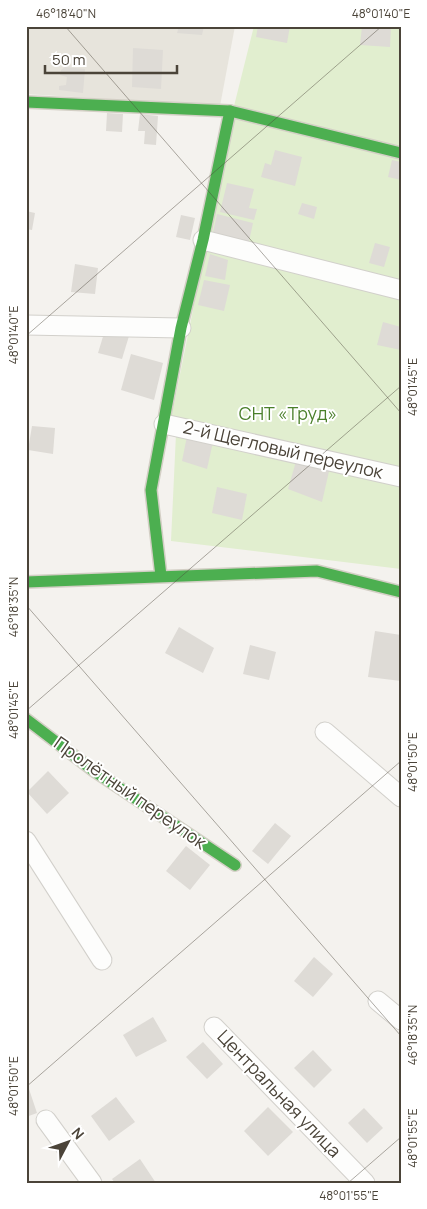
<svg xmlns="http://www.w3.org/2000/svg" width="427" height="1209" viewBox="0 0 427 1209" font-family="Manrope,sans-serif">
<style>
.residential{fill:#e7e4dc}
.green{fill:#e1eecf}
.building{fill:#dedbd6}
.lines{fill:none;stroke-linecap:round;stroke-linejoin:round}
.street-casing{stroke:#d2d0cb;stroke-width:21}
.fast-casing{stroke:#d3cfc5;stroke-width:14}
.street{stroke:#fdfdfc;stroke-width:19}
.fast{stroke:#4caf50;stroke-width:11}
.ticks{fill:none;stroke:#4b4439;stroke-width:1;stroke-opacity:0.45}
.labels{text-anchor:middle;stroke-width:4;stroke-linejoin:round;paint-order:stroke}
.park-label{font-size:18px;fill:#4a7f2a;stroke:#fff}
.street-label{font-size:18px;fill:#4b4439;stroke:#fff}
.neatline{fill:none;stroke:#4b4439;stroke-width:2}
.ticks-label{font-size:12px;text-anchor:middle;fill:#4b4439}
</style>
<rect width="100%" height="100%" fill="#f4f2ee"/>
<polygon class="residential" points="26,26 235,26 220,106 26,94"/>
<polygon class="green" points="254,26 401,26 401,569 171,541 176,434 171,419 234,106"/>
<g class="building">
<polygon points="179,26 204,26 202,35 177,33"/>
<polygon points="258,26 290,26 287,43 256,37"/>
<polygon points="362,26 391,26 390,47 360,45"/>
<polygon points="133,48 163,50 161,89 132,87"/>
<polygon points="65,67 85,69 83,93 59,90 59,86 66,85 67,77 60,75 61,70"/>
<polygon points="107,113 123,114 122,132 106,131"/>
<polygon points="140,114 158,116 156,145 144,144 145,131 138,131"/>
<polygon points="275,150 302,157 295,186 261,177 265,163 271,165"/>
<polygon points="392,160 401,162 401,180 388,177"/>
<polygon points="227,183 254,189 249,208 257,209 254,220 220,212"/>
<polygon points="302,203 317,207 314,219 298,214"/>
<polygon points="26,211 35,213 32,230 26,229"/>
<polygon points="217,214 253,223 248,246 212,237"/>
<polygon points="181,215 195,218 190,240 176,237"/>
<polygon points="375,243 390,247 384,267 369,263"/>
<polygon points="210,254 228,260 225,280 205,276"/>
<polygon points="75,264 98,268 95,294 71,292"/>
<polygon points="204,280 230,285 224,311 198,305"/>
<polygon points="383,322 401,327 401,350 377,345"/>
<polygon points="105,330 129,336 122,359 98,353"/>
<polygon points="131,354 163,363 154,400 121,390"/>
<polygon points="32,426 55,428 53,454 28,450"/>
<polygon points="187,436 213,442 207,469 182,461"/>
<polygon points="297,458 330,467 322,502 288,489"/>
<polygon points="217,487 247,494 242,520 212,513"/>
<polygon points="179,627 214,648 203,673 165,653"/>
<polygon points="375,631 401,635 401,681 368,677"/>
<polygon points="250,645 276,652 269,680 243,674"/>
<polygon points="48,771 69,793 47,814 27,792"/>
<polygon points="275,823 291,836 268,864 252,851"/>
<polygon points="186,846 210,865 190,890 166,871"/>
<polygon points="314,957 333,974 313,997 294,981"/>
<polygon points="153,1017 167,1041 136,1057 123,1035"/>
<polygon points="203,1042 223,1064 207,1079 186,1057"/>
<polygon points="313,1050 332,1070 314,1088 294,1068"/>
<polygon points="26,1086 28,1086 37,1113 26,1117"/>
<polygon points="116,1097 135,1122 109,1141 91,1116"/>
<polygon points="268,1107 293,1132 268,1156 244,1131"/>
<polygon points="364,1108 383,1128 367,1143 348,1123"/>
<polygon points="140,1159 156,1183 115,1183 112,1179"/>
</g>
<g class="lines">
<defs>
<g id="street">
<polyline points="203,240 401,290"/>
<polyline points="26,325 181,328"/>
<polyline points="164,424 401,477"/>
<polyline points="325,732 401,797"/>
<polyline points="26,841 102,960"/>
<polyline points="378,1001 401,1020"/>
<polyline points="214,1027 365,1183"/>
<polyline points="46,1120 92,1183"/>
</g>
<g id="fast">
<polyline points="26,102 230,111 401,153"/>
<polyline points="161,576 151,490 181,328 203,240 230,111"/>
<polyline points="26,582 317,571 401,592"/>
<polyline points="26,719 94,771 235,865"/>
</g>
</defs>
<use href="#street" class="street-casing"/>
<use href="#fast" class="fast-casing"/>
<use href="#street" class="street"/>
<use href="#fast" class="fast"/>
</g>
<path class="ticks" d="M65 26 401 413M26 336 382 26M26 605 401 1036M26 711 401 386M26 1087 401 761M348 1183 401 1137"/>
<g class="labels">
<g class="park-label">
<text x="288" y="420">СНТ «Труд»</text>
</g>
<g class="street-label">
<text transform="translate(283 450) rotate(13)" y="6">2-й Щегловый переулок</text>
<text transform="translate(130 793) rotate(35)" y="6">Пролётный переулок</text>
<text transform="translate(279 1094) rotate(46)" y="6">Центральная улица</text>
</g>
</g>
<rect width="427" height="1209" fill="none" stroke="#ffffff" stroke-width="55"/>
<g transform="translate(68 1142) rotate(49)" stroke="#ffffff" stroke-width="4" paint-order="stroke">
<path d="M0-4L9 19L0 12L-9 19Z" fill="#4b4439"/>
<text y="-8" font-size="14" font-weight="bold" text-anchor="middle" fill="#4b4439">N</text>
</g>
<path d="M45 65v8h132v-8" fill="none" stroke="#4b4439" stroke-width="2.5"/>
<text x="52" y="65" font-size="15" fill="#4b4439" stroke="#ffffff" stroke-width="4" paint-order="stroke">50 m</text>
<rect x="28" y="28" width="372" height="1154" class="neatline"/>
<g class="ticks-label">
<text x="66" y="18">46°18'40"N</text>
<text x="381" y="18">48°01'40"E</text>
<text transform="translate(14 335) rotate(-90)" y="4">48°01'40"E</text>
<text transform="translate(413 387) rotate(-90)" y="4">48°01'45"E</text>
<text transform="translate(14 607) rotate(-90)" y="4">46°18'35"N</text>
<text transform="translate(14 710) rotate(-90)" y="4">48°01'45"E</text>
<text transform="translate(413 762) rotate(-90)" y="4">48°01'50"E</text>
<text transform="translate(413 1035) rotate(-90)" y="4">46°18'35"N</text>
<text transform="translate(14 1086) rotate(-90)" y="4">48°01'50"E</text>
<text transform="translate(413 1138) rotate(-90)" y="4">48°01'55"E</text>
<text x="349" y="1200">48°01'55"E</text>
</g>
</svg>
